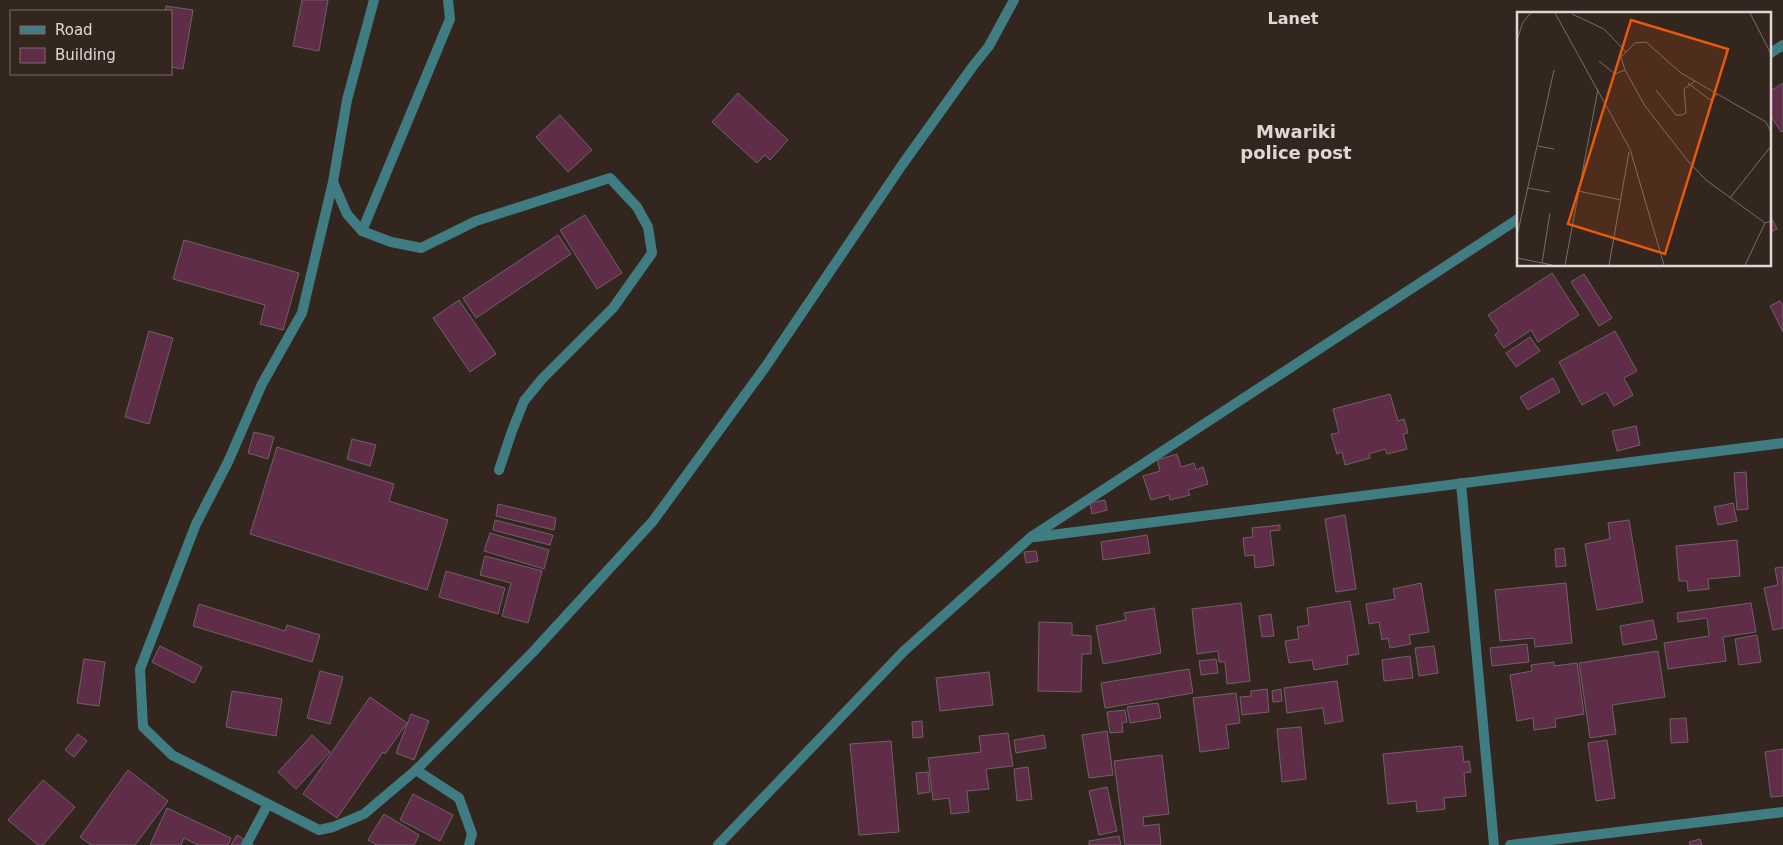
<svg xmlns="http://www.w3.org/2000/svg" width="1783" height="845" viewBox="0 0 1783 845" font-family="'DejaVu Sans',sans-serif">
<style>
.building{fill:#602d48;stroke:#706168}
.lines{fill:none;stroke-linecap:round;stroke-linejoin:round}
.lane{stroke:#407d82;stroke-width:10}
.street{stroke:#407d82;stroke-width:10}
.labels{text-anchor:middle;stroke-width:4.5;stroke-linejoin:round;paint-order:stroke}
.neighbourhood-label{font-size:16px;font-weight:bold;fill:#e0d7d2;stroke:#33261f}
.quarter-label{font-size:18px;font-weight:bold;fill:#e0d7d2;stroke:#33261f}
.inset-road{fill:none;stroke:#786d67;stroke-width:1}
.view{fill:#e8590c;fill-opacity:0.15;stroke:#e8590c;stroke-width:2.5}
.inset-edge{fill:none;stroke:#e0d7d2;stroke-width:2.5}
</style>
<rect width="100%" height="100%" fill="#33261f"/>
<g class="building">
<polygon points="302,0 328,0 319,51 293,46"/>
<polygon points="166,6 193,10 183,69 171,67 171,11 165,11"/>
<polygon points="1783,83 1783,131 1781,132 1769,113 1769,92"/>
<polygon points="738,93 788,140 770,160 765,155 757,163 712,122"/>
<polygon points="560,115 592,150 568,172 536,137"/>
<polygon points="585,215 622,273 597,289 560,230"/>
<polygon points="1771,217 1777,229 1769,233 1769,218"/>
<polygon points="558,235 571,254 476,318 463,298"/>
<polygon points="184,240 299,273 283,330 260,324 265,305 173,279"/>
<polygon points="1552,273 1579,315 1538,342 1531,330 1504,348 1495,335 1499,331 1488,315"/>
<polygon points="1584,274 1612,318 1599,326 1571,282"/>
<polygon points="459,300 496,354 470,372 433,318"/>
<polygon points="1780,301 1783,306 1783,332 1770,306"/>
<polygon points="149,331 173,338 149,424 125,417"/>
<polygon points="1615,331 1637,371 1624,378 1633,395 1614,406 1606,392 1582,405 1559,362"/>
<polygon points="1530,337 1540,351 1516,367 1506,353"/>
<polygon points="1553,378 1560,392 1528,410 1520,397"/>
<polygon points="1390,394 1398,421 1404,419 1408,433 1403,434 1407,449 1387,454 1385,449 1369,454 1370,458 1345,465 1342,452 1337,454 1331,434 1339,433 1333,409"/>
<polygon points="1636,426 1640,445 1617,451 1612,431"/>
<polygon points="254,432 274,437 268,459 248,453"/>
<polygon points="352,439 376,445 370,466 347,459"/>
<polygon points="277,447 394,484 389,501 448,520 427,590 250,534"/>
<polygon points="1177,454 1181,467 1194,463 1196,470 1203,467 1208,484 1188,490 1190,495 1170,500 1169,495 1151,500 1143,476 1160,471 1157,460"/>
<polygon points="1746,472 1748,509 1737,510 1734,473"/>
<polygon points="1105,500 1107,510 1092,514 1090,503"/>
<polygon points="1733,503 1737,521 1718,525 1714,507"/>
<polygon points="498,504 556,518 554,530 496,516"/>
<polygon points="1345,515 1356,589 1336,592 1325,519"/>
<polygon points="495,520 553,535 550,545 493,530"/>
<polygon points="1629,520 1643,602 1597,610 1585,544 1610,539 1608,523"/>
<polygon points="1280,525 1280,530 1270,531 1274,565 1255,568 1254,555 1245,556 1243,538 1253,537 1252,528"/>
<polygon points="490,533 549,550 544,569 484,551"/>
<polygon points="1147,535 1150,553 1103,560 1101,542"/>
<polygon points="1737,540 1740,576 1708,579 1709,589 1688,591 1687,581 1679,581 1676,546"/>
<polygon points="1564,548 1566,566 1556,567 1555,549"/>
<polygon points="1036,551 1038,561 1026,563 1024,552"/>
<polygon points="485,556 542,571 528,623 502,616 511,583 480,575"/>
<polygon points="1783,567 1783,628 1773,630 1764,588 1778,585 1775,568"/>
<polygon points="446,571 505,588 498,614 439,597"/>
<polygon points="1421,583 1429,632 1409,635 1411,644 1390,648 1388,638 1382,640 1379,622 1369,624 1366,604 1395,599 1393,589"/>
<polygon points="1566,583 1572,643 1535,647 1534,638 1500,641 1495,590"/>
<polygon points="1350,601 1359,654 1347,656 1348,664 1314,670 1312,660 1289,663 1285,641 1299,639 1297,627 1309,625 1307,608"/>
<polygon points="1241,603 1250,681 1227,684 1225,662 1219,662 1218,651 1197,654 1192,609"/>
<polygon points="1751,603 1756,632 1723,637 1726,661 1668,669 1664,643 1709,636 1707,618 1678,622 1677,613"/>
<polygon points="199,604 285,631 287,625 320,635 312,662 193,626"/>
<polygon points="1154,608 1161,653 1103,664 1096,626 1126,620 1124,613"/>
<polygon points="1271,614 1274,636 1262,637 1259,616"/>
<polygon points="1653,620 1657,639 1623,645 1620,626"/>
<polygon points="1039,622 1072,623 1072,635 1091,636 1091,654 1082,654 1081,692 1038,691"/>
<polygon points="1757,635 1761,662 1739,665 1735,639"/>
<polygon points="1527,644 1529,662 1492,666 1490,648"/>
<polygon points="160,646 202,667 194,683 152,662"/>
<polygon points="1434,646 1438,673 1419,676 1415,648"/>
<polygon points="1658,651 1665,697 1612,705 1616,734 1590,738 1579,663"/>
<polygon points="1410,656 1413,678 1384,681 1382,660"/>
<polygon points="84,659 105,662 99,706 77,703"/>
<polygon points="1216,659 1218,673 1201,675 1199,661"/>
<polygon points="1554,662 1554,666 1577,663 1584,714 1555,719 1556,727 1534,730 1533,718 1517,721 1510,675 1532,671 1531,665"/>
<polygon points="1189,669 1193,693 1105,708 1101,683"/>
<polygon points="320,671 343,677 330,724 307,718"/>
<polygon points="989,672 993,705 940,711 936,678"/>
<polygon points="1337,681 1343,721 1325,724 1323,708 1287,713 1284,688"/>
<polygon points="1267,689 1269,712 1242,715 1240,697 1251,696 1251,691"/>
<polygon points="1281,689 1282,701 1273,702 1272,691"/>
<polygon points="232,691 282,699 276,736 226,727"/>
<polygon points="1236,693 1240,723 1226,725 1229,748 1200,752 1193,698"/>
<polygon points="370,697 407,723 385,754 383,752 337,818 303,794"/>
<polygon points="1158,703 1161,718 1130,723 1127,707"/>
<polygon points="1125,710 1127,722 1122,723 1123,732 1110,733 1107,712"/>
<polygon points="411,714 429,721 414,760 396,753"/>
<polygon points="1686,718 1688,742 1671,743 1670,719"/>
<polygon points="922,721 923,737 913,738 912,722"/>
<polygon points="1301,727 1306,779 1282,782 1277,729"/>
<polygon points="1107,731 1113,775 1089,778 1082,735"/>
<polygon points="1008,733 1013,766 986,769 989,789 967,791 969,812 951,814 949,798 933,800 928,758 981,752 979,736"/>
<polygon points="78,734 87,741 74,757 65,750"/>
<polygon points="312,735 330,752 296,789 278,772"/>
<polygon points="1044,735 1046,748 1016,753 1014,740"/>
<polygon points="1607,740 1615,798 1596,801 1588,743"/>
<polygon points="891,741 899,832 859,835 850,744"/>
<polygon points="1462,746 1464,762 1469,761 1471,772 1464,773 1466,796 1444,798 1445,809 1417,812 1416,801 1388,804 1383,754"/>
<polygon points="1783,749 1783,796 1771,797 1765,752"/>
<polygon points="1162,755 1169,814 1143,817 1144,826 1159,824 1161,845 1125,845 1114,761"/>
<polygon points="1028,767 1032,799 1017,801 1014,769"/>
<polygon points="128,770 168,801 135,845 91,845 80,837"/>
<polygon points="928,772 930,792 918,794 916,773"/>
<polygon points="43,780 75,807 43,845 38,845 8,820"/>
<polygon points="1107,787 1117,831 1099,835 1089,791"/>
<polygon points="413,794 453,815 440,841 400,820"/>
<polygon points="167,808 231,838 228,845 198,845 184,838 181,845 150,845"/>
<polygon points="384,814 419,835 414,845 377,845 368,840"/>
<polygon points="237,835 254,845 231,845"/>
<polygon points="1119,836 1121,845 1089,845 1089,841"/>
<polygon points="1700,839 1702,845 1690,845 1689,842"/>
</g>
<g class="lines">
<g class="lane">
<polyline points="333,182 347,214 362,231 391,242 421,248 476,221 610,178 637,207 648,227 652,253 613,308 542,379 524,401 512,431 499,470"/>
<polyline points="362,231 450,19 448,0"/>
</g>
<g class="street">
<polyline points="374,0 347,100 333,182 302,313 262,384 228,462 196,524 140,669 143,727 172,755 319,830 333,827 364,814 416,770 532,653 653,521 766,366 902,165 973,66 989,46 1014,0"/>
<polyline points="1769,54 1783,45"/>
<polyline points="1461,483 1494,845"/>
<polyline points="1035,537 1783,443"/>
<polyline points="416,770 459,798 472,834 469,845"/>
<polyline points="246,845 268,804"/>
<polyline points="718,845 904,651 1031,537 1518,219"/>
<polyline points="1510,845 1783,812"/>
</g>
</g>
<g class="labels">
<g class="neighbourhood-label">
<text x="1293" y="24">Lanet</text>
</g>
<g class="quarter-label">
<text x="1296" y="138">Mwariki<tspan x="1296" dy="21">police post</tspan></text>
</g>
</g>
<g transform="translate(1517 12)">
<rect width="254" height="254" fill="#33261f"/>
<path class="inset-road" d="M38 1 113 137 147 253M233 1 254 42M55 2 87 17 109 40M1 25 6 10 14 1M82 49 98 62 108 58M171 71 193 88 201 82M139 78 159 103H165L169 101 167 77 178 69M21 134 37 137M11 176 33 180M61 179 104 188M213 186 254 134M248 211 189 168 171 149 128 94 108 58 104 45 118 31 129 30 164 61 249 110 254 120M0 224 37 58M0 246 35 253M25 251 33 201M48 253 81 77M92 253 112 140M228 253 248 211 254 209"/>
<path class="view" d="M114 8 211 37 148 242 51 212Z"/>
<rect width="254" height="254" class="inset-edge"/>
</g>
<rect x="10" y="10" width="162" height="65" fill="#33261f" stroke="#786d67"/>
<rect x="20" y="26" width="25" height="8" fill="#407d82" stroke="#786d67"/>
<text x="55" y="35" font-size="15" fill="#e0d7d2">Road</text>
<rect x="20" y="48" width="25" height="15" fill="#602d48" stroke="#786d67"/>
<text x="55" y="60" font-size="15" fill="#e0d7d2">Building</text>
</svg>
